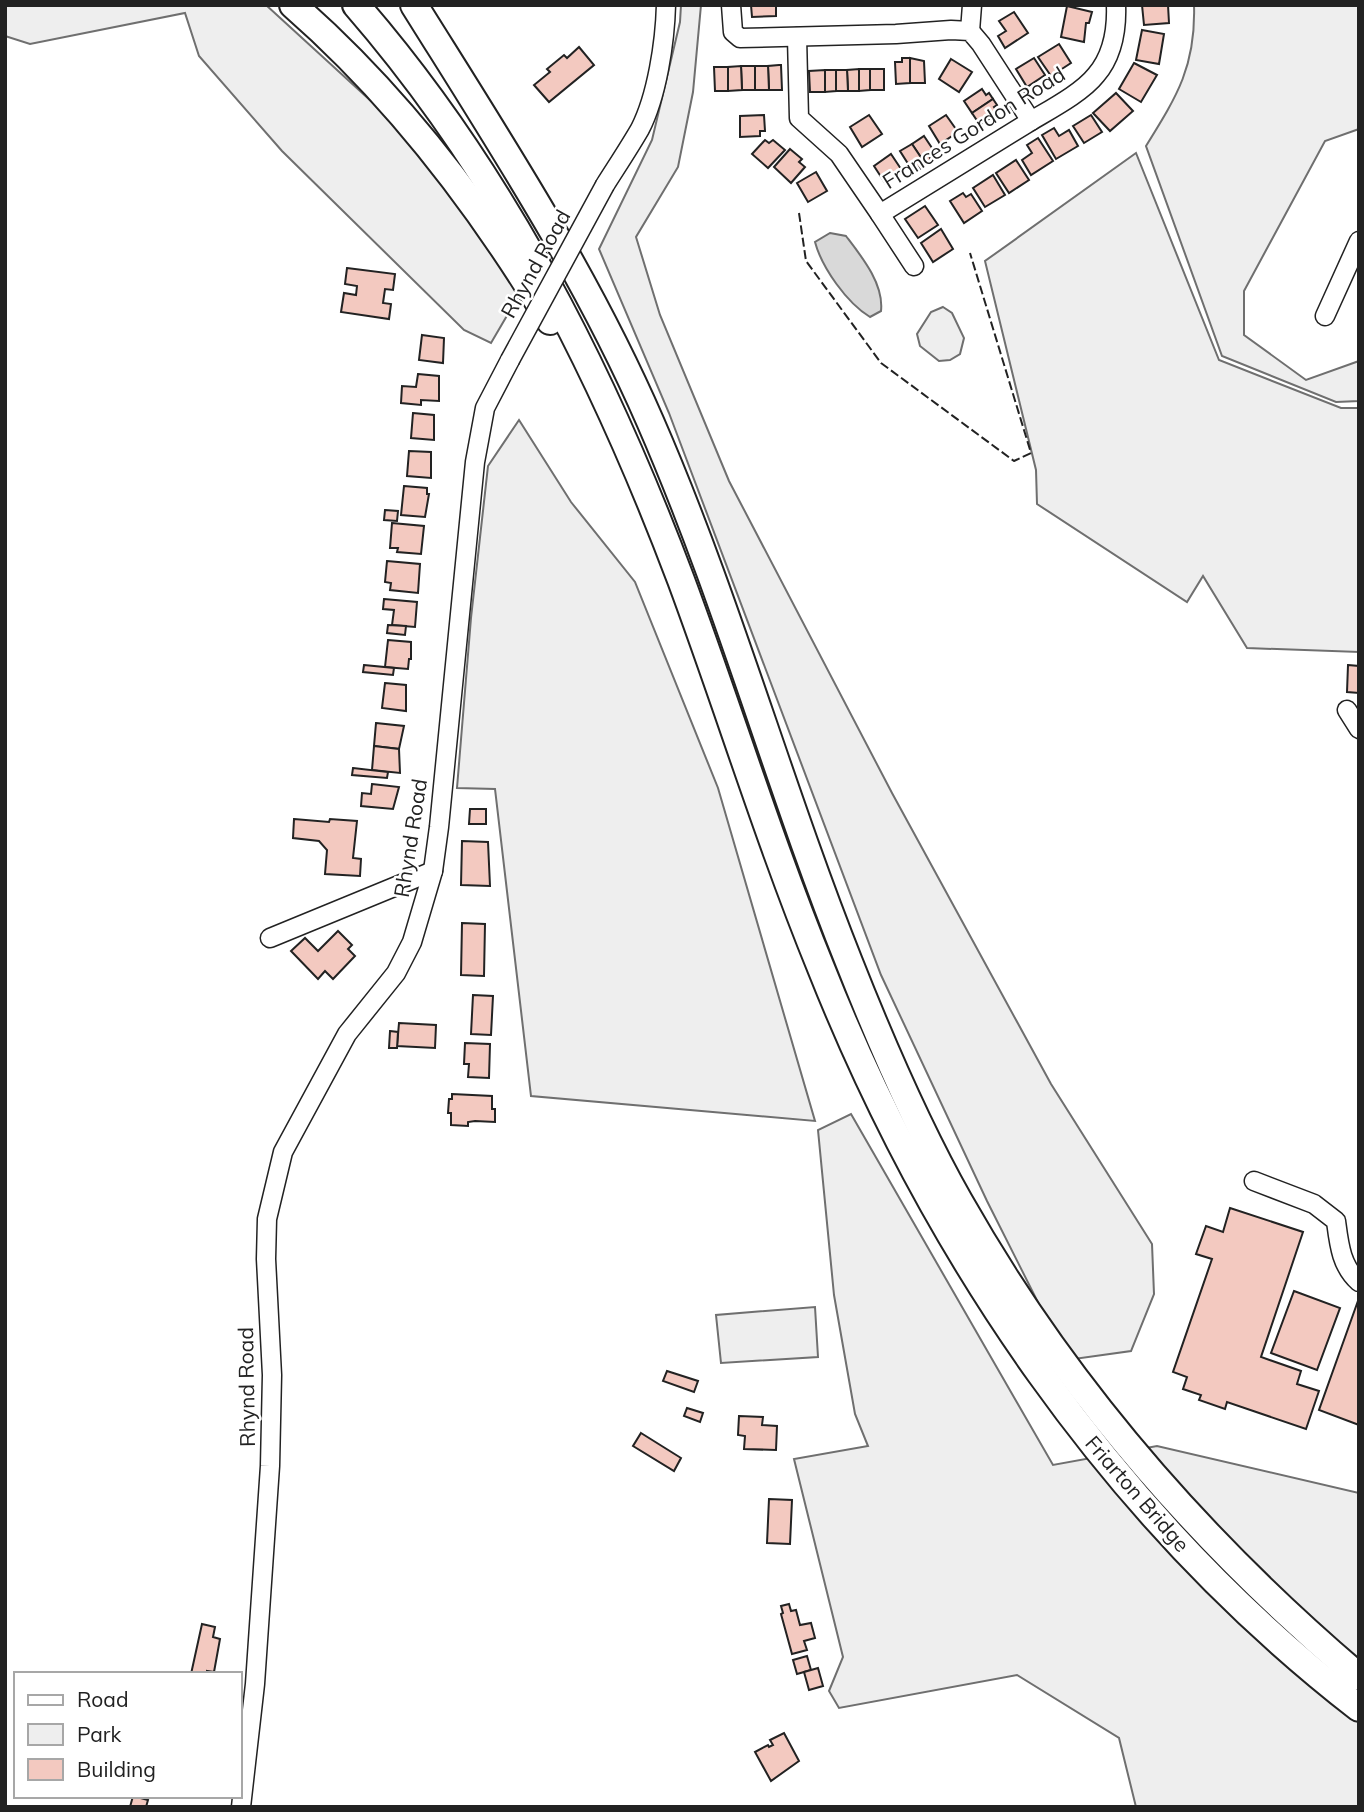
<svg xmlns="http://www.w3.org/2000/svg" width="1364" height="1812" viewBox="0 0 1364 1812" font-family="Mulish,sans-serif">
<style>
.green{fill:#eee;stroke:#6f6f6f;stroke-width:2}
.water{fill:#d9d9d9;stroke:#6f6f6f;stroke-width:2}
.building{fill:#f3c9c0;stroke:#222;stroke-width:2}
.lines{fill:none;stroke-linecap:round;stroke-linejoin:round}
.minor-casing{stroke:#222;stroke-width:21}
.highway-casing{stroke:#222;stroke-width:30}
.minor{stroke:#fff;stroke-width:18}
.highway{stroke:#fff;stroke-width:26}
.minor-bridge-casing{stroke:#222;stroke-width:21;stroke-linecap:butt}
.minor-bridge{stroke:#fff;stroke-width:18}
.fence{stroke:#222;stroke-width:2;stroke-dasharray:9 3.5;stroke-linecap:butt}
.labels{text-anchor:middle;stroke-width:5;stroke-linejoin:round;paint-order:stroke}
.street-label{font-size:21px;fill:#222;stroke:#fff}
</style>
<rect width="100%" height="100%" fill="#fff"/>
<g class="green">
<polygon points="5,5 266,5 395,123 522,290 491,343 464,330 282,151 199,56 185,13 30,44 5,36"/>
<polygon points="681,5 701,5 693,92 678,167 636,237 660,315 729,481 892,793 1051,1084 1152,1244 1154,1294 1131,1351 1067,1360 987,1201 881,975 669,413 599,249 652,140 680,22"/>
<path d="M1194 5H1359V129L1325 141 1244 291V335L1306 380 1359 361V401L1336 402 1222 356 1146 146C1177 96 1196 66 1194 5Z"/>
<polygon points="1136,153 1219,360 1341,408 1359,408 1359,652 1247,648 1203,576 1187,602 1037,504 1036,470 985,261"/>
<polygon points="943,307 952,313 964,338 960,354 950,360 939,361 920,346 917,334 931,312"/>
<polygon points="519,420 571,502 635,582 718,788 815,1121 531,1096 495,789 457,788 471,618 488,466"/>
<polygon points="851,1114 1053,1465 1157,1446 1359,1493 1359,1807 1136,1807 1119,1738 1017,1675 839,1708 829,1691 843,1657 794,1459 868,1446 855,1414 834,1295 818,1130"/>
<polygon points="815,1307 818,1357 721,1363 716,1315"/>
</g>
<path class="water" d="M830 233 846 236C862 257 884 284 881 311L870 317C847 303 822 268 815 242Z"/>
<g class="building">
<polygon points="751,5 776,5 776,16 752,17"/>
<polygon points="1142,5 1168,5 1169,23 1144,25"/>
<polygon points="1067,6 1092,12 1089,23 1086,23 1084,42 1061,37"/>
<polygon points="1014,12 1028,33 1005,48 998,36 1006,31 999,21"/>
<polygon points="1142,30 1164,34 1159,64 1136,60"/>
<polygon points="1059,44 1071,63 1051,76 1038,57"/>
<polygon points="579,47 594,65 549,102 534,85 550,72 547,69 564,55 567,58"/>
<polygon points="902,58 910,58 910,83 896,84 895,62 902,62"/>
<polygon points="910,58 924,61 925,83 910,83"/>
<polygon points="1034,58 1045,75 1027,87 1016,69"/>
<polygon points="951,59 972,72 959,92 939,79"/>
<polygon points="1134,63 1157,75 1141,102 1119,89"/>
<polygon points="779,65 781,65 782,90 769,90 768,66"/>
<polygon points="741,66 755,66 755,90 742,90"/>
<polygon points="741,66 742,90 728,91 728,67"/>
<polygon points="755,66 768,66 769,90 755,90"/>
<polygon points="714,67 728,67 728,91 715,91"/>
<polygon points="859,69 859,91 848,91 847,70"/>
<polygon points="859,69 870,69 870,90 859,91"/>
<rect x="870" y="69" width="14" height="21"/>
<polygon points="825,70 825,92 810,92 809,71"/>
<polygon points="825,70 836,70 836,91 825,92"/>
<polygon points="836,70 847,70 848,91 836,91"/>
<polygon points="982,89 986,95 989,93 993,99 972,113 964,101"/>
<polygon points="1116,93 1133,111 1110,131 1093,113"/>
<polygon points="993,99 997,105 994,107 998,113 980,125 972,113"/>
<polygon points="764,115 765,131 760,131 760,136 740,137 740,116"/>
<polygon points="869,115 882,134 862,147 850,127"/>
<polygon points="946,115 958,132 940,144 929,126"/>
<polygon points="1091,115 1102,132 1084,143 1073,126"/>
<polygon points="1054,128 1059,136 1069,130 1078,146 1056,159 1042,135"/>
<polygon points="924,136 936,154 930,158 932,161 926,165 912,144"/>
<polygon points="1038,138 1053,161 1031,175 1022,160 1032,153 1027,145"/>
<polygon points="765,140 769,143 773,140 785,150 768,168 752,154"/>
<polygon points="912,144 926,165 920,169 917,166 912,170 900,151"/>
<polygon points="790,149 802,159 799,162 805,167 791,183 774,167"/>
<polygon points="891,154 903,172 885,183 874,166"/>
<polygon points="1016,160 1029,180 1009,193 996,173"/>
<polygon points="816,172 827,191 808,202 797,183"/>
<polygon points="993,175 1005,195 985,207 973,188"/>
<polygon points="963,193 966,197 971,194 982,211 964,223 950,201"/>
<polygon points="925,206 938,225 918,238 905,219"/>
<polygon points="941,229 953,249 933,262 921,243"/>
<polygon points="347,268 395,274 393,290 385,289 383,303 391,304 389,319 341,312 344,293 356,295 357,286 345,284"/>
<polygon points="422,335 444,338 443,363 419,360"/>
<polygon points="418,374 439,376 439,401 421,400 421,405 401,403 402,386 416,387"/>
<polygon points="413,413 434,415 434,440 411,438"/>
<polygon points="409,451 431,452 431,478 407,476"/>
<polygon points="404,486 427,488 427,494 429,494 425,517 401,515"/>
<polygon points="385,510 398,511 397,521 384,520"/>
<polygon points="392,523 424,526 421,554 397,552 398,548 390,548"/>
<polygon points="387,561 420,564 418,593 390,590 391,583 385,582"/>
<polygon points="384,599 417,602 415,627 392,625 394,610 383,609"/>
<polygon points="388,625 406,626 405,635 387,633"/>
<polygon points="388,640 411,642 411,659 409,659 408,669 385,667"/>
<polygon points="364,665 394,668 393,675 363,672"/>
<polygon points="1348,665 1359,666 1359,693 1347,692"/>
<polygon points="385,683 406,685 406,711 382,708"/>
<polygon points="376,723 404,726 399,749 374,746"/>
<polygon points="374,746 399,749 400,773 372,770"/>
<polygon points="353,768 388,772 387,778 352,775"/>
<polygon points="372,784 399,787 393,809 361,806 362,793 371,794"/>
<polygon points="470,809 486,809 486,824 469,824"/>
<polygon points="294,819 329,822 330,819 357,821 353,858 361,859 360,876 325,874 327,850 319,841 293,838"/>
<polygon points="462,841 488,842 490,886 461,885"/>
<polygon points="462,923 485,924 484,976 461,975"/>
<polygon points="338,931 352,945 348,949 355,956 333,979 325,971 318,979 291,951 305,938 318,951"/>
<polygon points="473,995 493,996 491,1035 471,1034"/>
<polygon points="399,1023 436,1025 435,1048 397,1046"/>
<polygon points="390,1031 398,1032 397,1048 389,1048"/>
<polygon points="465,1043 490,1044 489,1078 468,1077 469,1064 464,1064"/>
<polygon points="452,1094 492,1096 492,1109 495,1109 495,1122 475,1121 468,1122 468,1126 451,1125 451,1113 448,1113 449,1099 452,1099"/>
<polygon points="1230,1208 1303,1232 1261,1357 1301,1371 1297,1384 1319,1391 1306,1429 1227,1402 1225,1409 1199,1400 1201,1395 1183,1389 1187,1377 1173,1372 1212,1259 1196,1254 1206,1226 1223,1232"/>
<polygon points="1294,1291 1340,1308 1317,1370 1271,1353"/>
<polygon points="1359,1298 1359,1425 1319,1410"/>
<polygon points="667,1371 698,1381 694,1392 663,1381"/>
<polygon points="687,1408 703,1413 700,1422 684,1416"/>
<polygon points="739,1416 763,1417 762,1425 777,1426 776,1450 744,1449 745,1436 738,1435"/>
<polygon points="641,1433 681,1458 674,1471 633,1446"/>
<polygon points="769,1499 792,1500 790,1544 767,1543"/>
<polygon points="789,1604 791,1611 796,1610 800,1625 811,1623 815,1638 804,1641 807,1650 792,1654 781,1614 783,1613 781,1606"/>
<polygon points="202,1624 215,1627 213,1637 220,1639 214,1672 207,1671 207,1674 191,1674"/>
<polygon points="807,1656 811,1670 797,1674 793,1660"/>
<polygon points="818,1668 823,1686 809,1690 804,1672"/>
<polygon points="784,1733 799,1761 771,1781 755,1752 768,1745 769,1747 773,1745 770,1740"/>
<polygon points="133,1796 148,1800 146,1807 130,1807"/>
</g>
<g class="lines">
<defs>
<g id="minor">
<polyline points="731,5 733,32 740,38 896,34 951,30 970,31 981,44 1031,121"/>
<polyline points="970,31 972,5"/>
<path d="M797 37 799 118 839 154 880 214C929 184 977 154 1026 124 1047 111 1081 94 1096 75 1113 55 1117 31 1116 5"/>
<path d="M605 185C617 166 629 148 640 129 657 96 665 42 666 5"/>
<polyline points="880,214 914,266"/>
<polyline points="1325,316 1359,241"/>
<polyline points="1347,710 1359,729"/>
<polyline points="270,938 433,871"/>
<path d="M1254 1181 1314 1204 1336 1221C1339 1244 1341 1266 1359 1282"/>
<polyline points="241,1807 255,1684 270,1466 272,1375 266,1259 267,1219 283,1152 347,1034 396,973 412,942 433,871 439,827 475,462 485,408 510,360"/>
</g>
<g id="highway">
<path d="M293 5C396 95 480 205 550 321"/>
<path d="M356 5C502 173 603 373 681 580 729 709 769 841 821 968 935 1255 1114 1518 1359 1708"/>
<path d="M414 5C499 141 586 274 650 421 727 597 778 784 849 962 881 1043 916 1125 959 1201 1063 1385 1199 1541 1359 1677"/>
</g>
</defs>
<use href="#minor" class="minor-casing"/>
<use href="#highway" class="highway-casing"/>
<use href="#minor" class="minor"/>
<use href="#highway" class="highway"/>
<defs>
<polyline id="minor-bridge" points="510,360 605,185"/>
</defs>
<use href="#minor-bridge" class="minor-bridge-casing"/>
<use href="#minor-bridge" class="minor-bridge"/>
<polyline class="fence" points="799,213 806,261 881,363 1014,461 1031,453 970,253"/>
</g>
<g class="labels">
<g class="street-label">
<text transform="translate(974 128) rotate(-32)" y="7">Frances Gordon Road</text>
<text transform="translate(536 264) rotate(-61)" y="7">Rhynd Road</text>
<text transform="translate(411 838) rotate(-81)" y="7">Rhynd Road</text>
<text transform="translate(247 1387) rotate(-91)" y="7">Rhynd Road</text>
<text transform="translate(1137 1494) rotate(49)" y="7">Friarton Bridge</text>
</g>
</g>
<rect width="1364" height="1812" fill="none" stroke="#222222" stroke-width="14"/>
<rect x="14" y="1672" width="228" height="126" fill="#ffffff" stroke="#a7a7a7" stroke-width="2"/>
<rect x="28" y="1695" width="35" height="10" fill="#ffffff" stroke="#a7a7a7" stroke-width="2"/>
<text x="77" y="1707" font-size="21" fill="#222222">Road</text>
<rect x="28" y="1724" width="35" height="21" fill="#eeeeee" stroke="#a7a7a7" stroke-width="2"/>
<text x="77" y="1742" font-size="21" fill="#222222">Park</text>
<rect x="28" y="1759" width="35" height="21" fill="#f3c9c0" stroke="#a7a7a7" stroke-width="2"/>
<text x="77" y="1777" font-size="21" fill="#222222">Building</text>
</svg>
